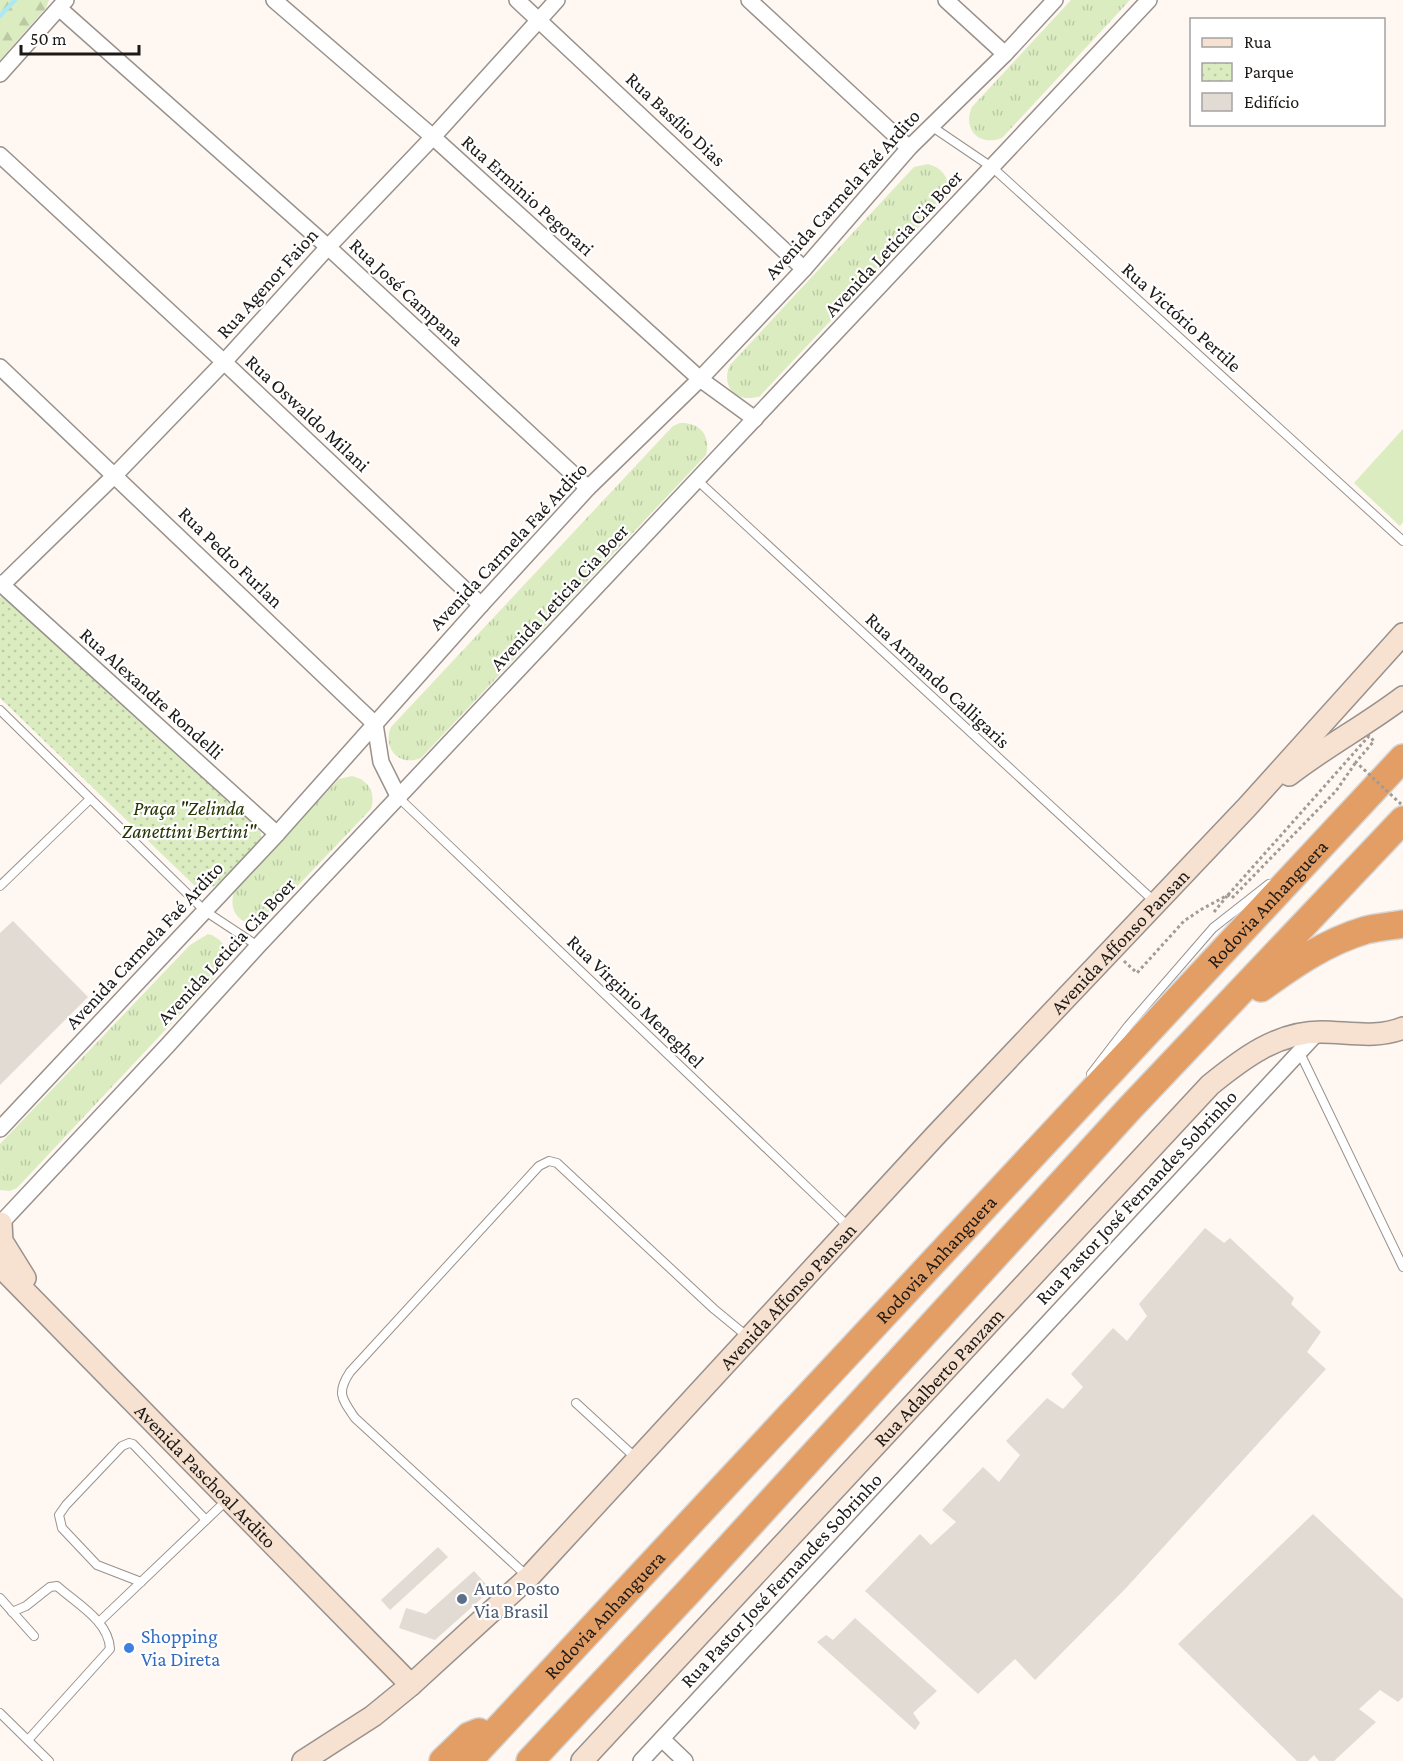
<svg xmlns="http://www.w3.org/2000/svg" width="1403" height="1761" viewBox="0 0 1403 1761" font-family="'Crimson Pro',serif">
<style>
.grass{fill:url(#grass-tufts)}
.forest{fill:url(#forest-firs)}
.park{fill:url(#park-dots)}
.garden{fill:#dbecc1}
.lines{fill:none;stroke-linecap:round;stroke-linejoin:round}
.stream{stroke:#ade8f5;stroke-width:4.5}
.building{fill:#e2dbd4}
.lane-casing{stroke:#99918c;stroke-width:10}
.street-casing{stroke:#99918c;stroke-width:18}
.secondary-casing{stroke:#99918c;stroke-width:24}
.highway-casing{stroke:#d6d6d5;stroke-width:30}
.path{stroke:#a09b97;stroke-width:3;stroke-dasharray:3 3;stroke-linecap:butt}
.lane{stroke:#fff;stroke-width:8}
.street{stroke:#fff;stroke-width:15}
.secondary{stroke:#f7e2d1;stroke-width:21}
.highway{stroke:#e39e65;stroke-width:27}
.path-bridge{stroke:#a09b97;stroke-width:3;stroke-dasharray:3 3;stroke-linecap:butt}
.service-dot{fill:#5c6f8a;stroke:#fff;stroke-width:2}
.shop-dot{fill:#3f7fe0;stroke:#fff;stroke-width:2}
.labels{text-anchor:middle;stroke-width:4.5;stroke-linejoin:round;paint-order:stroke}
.street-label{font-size:20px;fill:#1c1917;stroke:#fff}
.park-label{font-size:20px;font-style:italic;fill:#263503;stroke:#fff}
.service-label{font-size:20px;fill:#4e5e75;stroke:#fff;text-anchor:start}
.shop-label{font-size:20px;fill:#366cbe;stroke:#fff;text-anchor:start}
</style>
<defs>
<pattern id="grass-tufts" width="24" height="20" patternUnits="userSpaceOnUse" patternTransform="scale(1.5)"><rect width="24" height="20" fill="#dbecc1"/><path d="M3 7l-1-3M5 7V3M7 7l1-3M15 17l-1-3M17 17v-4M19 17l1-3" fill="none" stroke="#bbcaa5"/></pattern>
<pattern id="forest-firs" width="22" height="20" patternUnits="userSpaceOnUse" patternTransform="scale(1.5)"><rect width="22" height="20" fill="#dbecc1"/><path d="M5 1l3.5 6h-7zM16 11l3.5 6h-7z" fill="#bbcaa5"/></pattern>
<pattern id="park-dots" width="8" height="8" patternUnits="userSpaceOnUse" patternTransform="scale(1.5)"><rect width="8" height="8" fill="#dbecc1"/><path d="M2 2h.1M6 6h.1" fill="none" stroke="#bbcaa5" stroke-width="1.8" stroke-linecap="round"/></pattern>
</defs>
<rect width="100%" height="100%" fill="#fef7f2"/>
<g class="grass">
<path d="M1071 0H1130L1002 138C979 147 962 129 972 107Z"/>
<path d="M928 164C945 169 951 181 947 197L760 396C737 404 720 387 730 365L914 167Z"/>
<path d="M680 423C700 422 711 436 706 455L421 758C399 767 382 748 391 727L673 426Z"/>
<path d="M352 776C369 780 376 793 371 809L265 920C242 930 226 912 235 889L339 779Z"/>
<path d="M208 934C219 937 226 945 228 957L215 977 17 1188 10 1191 0 1190V1144L190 945Z"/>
</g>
<polygon class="forest" points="0,0 49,0 46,8 0,60"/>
<polygon class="park" points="0,597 5,597 257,823 261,834 260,841 217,885 207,889 197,888 0,698"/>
<polygon class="garden" points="1403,429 1403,522 1400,526 1354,483"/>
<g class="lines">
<polyline class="stream" points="0,16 15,0"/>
</g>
<g class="building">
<polygon points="13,921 88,997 0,1085 0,933"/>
<polygon points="1205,1228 1224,1243 1230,1238 1294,1298 1291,1304 1321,1332 1307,1352 1326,1369 1126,1588 1035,1680 1015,1659 978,1694 865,1591 920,1534 931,1545 956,1522 942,1510 983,1467 999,1482 1020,1455 1006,1441 1047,1398 1063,1409 1083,1387 1071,1374 1113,1328 1127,1341 1147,1316 1139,1304"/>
<polygon points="1313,1514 1403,1599 1403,1697 1398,1702 1380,1690 1359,1709 1376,1722 1334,1761 1319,1761 1314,1755 1308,1761 1297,1761 1178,1644"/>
<polygon points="438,1547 448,1557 390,1610 381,1600"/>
<polygon points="474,1571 491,1590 435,1640 399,1628 406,1608 426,1614"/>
<polygon points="855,1618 937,1691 913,1713 920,1723 915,1730 817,1642 826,1635 833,1640"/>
</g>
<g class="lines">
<defs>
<g id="lane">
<polyline points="931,126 993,168 1403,541"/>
<polyline points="697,480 1155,902"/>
<polyline points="0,710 205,911 258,946"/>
<polyline points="399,798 850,1228"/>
<polyline points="0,886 90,799"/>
<polyline points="1300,1053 1403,1267"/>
<polyline points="1091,1074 1128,1026 1213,928 1269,884"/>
<polyline points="576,1403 637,1459"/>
<path d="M527 1576 355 1418C342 1399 336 1393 350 1372L539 1166 549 1161 557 1163 714 1309 748 1337"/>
<polyline points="141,1582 97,1565 62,1528 59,1515 66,1505 122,1446 129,1443 133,1444 206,1520"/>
<polyline points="0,1598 34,1636"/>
<path d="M12 1612 26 1606 50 1587 57 1586C77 1604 109 1621 110 1649L28 1740"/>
<polyline points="99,1622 226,1501"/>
<polyline points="0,1713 49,1761"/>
</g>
<g id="street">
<polyline points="274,0 433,137 700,379 755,419"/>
<polyline points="517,0 804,269"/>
<polyline points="749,0 909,148"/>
<polyline points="946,0 1005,54"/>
<polyline points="60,9 328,247 588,488"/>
<polyline points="0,74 66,0"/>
<polyline points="0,155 224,362 481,605"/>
<polyline points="0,367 375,724 381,762 399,798"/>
<polyline points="0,583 277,834"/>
<polyline points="2,585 115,475 224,362 328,247 433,137 557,0"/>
<polyline points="0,1129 277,834 481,605 588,488 700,379 804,269 909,148 1005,54 1055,0"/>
<polyline points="1,1223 167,1046 258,946 1149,0"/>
<polyline points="662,1739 685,1761"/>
<polyline points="641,1761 1318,1032"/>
</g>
<g id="secondary">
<path d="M1289 775C1325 747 1366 725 1403 697"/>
<polyline points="1,1223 2,1241 25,1278"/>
<path id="s1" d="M0 1266 411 1685"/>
<path id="s2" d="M303 1761 373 1716 411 1685 529 1577 935 1136 1248 806 1403 634"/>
<path id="s3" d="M582 1761 1210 1085C1242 1059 1277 1032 1321 1032 1348 1032 1377 1039 1403 1028"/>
</g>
<g id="highway">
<path d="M1261 988C1294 964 1326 942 1366 930 1378 927 1391 926 1403 924"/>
<polyline points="443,1761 469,1736 479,1732"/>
<path id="s4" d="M468 1761 1403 758"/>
<polyline points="530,1761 691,1589 1130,1108 1403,820"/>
</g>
</defs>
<use href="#lane" class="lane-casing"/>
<use href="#street" class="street-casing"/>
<use href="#secondary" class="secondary-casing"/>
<use href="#highway" class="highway-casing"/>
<g class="path">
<polyline points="1214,912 1227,896"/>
<polyline points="1124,961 1137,973 1184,921 1202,909 1228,895 1232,898 1336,791 1356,762"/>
</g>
<use href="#lane" class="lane"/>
<use href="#street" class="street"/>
<use href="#secondary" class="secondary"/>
<use href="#highway" class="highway"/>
<polyline class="path-bridge" points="1228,895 1369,736 1374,741 1356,762 1403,806"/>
</g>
<circle class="service-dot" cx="462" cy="1599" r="6"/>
<circle class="shop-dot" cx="129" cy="1648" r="6"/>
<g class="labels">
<g class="street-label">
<text transform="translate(676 119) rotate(43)" y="7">Rua Basílio Dias</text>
<text transform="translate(842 194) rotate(-48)" y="7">Avenida Carmela Faé Ardito</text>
<text transform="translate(528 195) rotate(42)" y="7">Rua Erminio Pegorari</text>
<text transform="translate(893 243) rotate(-47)" y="7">Avenida Leticia Cia Boer</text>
<text transform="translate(267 283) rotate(-48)" y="7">Rua Agenor Faion</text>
<text transform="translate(407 292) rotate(43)" y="7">Rua José Campana</text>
<text transform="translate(1182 317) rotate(42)" y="7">Rua Victório Pertile</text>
<text transform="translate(308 413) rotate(43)" y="7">Rua Oswaldo Milani</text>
<text transform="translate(508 546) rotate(-47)" y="7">Avenida Carmela Faé Ardito</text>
<text transform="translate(231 557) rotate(44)" y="7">Rua Pedro Furlan</text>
<text transform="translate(559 597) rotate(-47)" y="7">Avenida Leticia Cia Boer</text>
<text transform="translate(938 680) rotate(43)" y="7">Rua Armando Calligaris</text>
<text transform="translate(152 693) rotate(42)" y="7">Rua Alexandre Rondelli</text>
<text dy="7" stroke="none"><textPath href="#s4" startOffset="1172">Rodovia Anhanguera</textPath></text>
<text dy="7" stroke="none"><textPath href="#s2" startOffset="1160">Avenida Affonso Pansan</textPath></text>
<text transform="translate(144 945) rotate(-47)" y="7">Avenida Carmela Faé Ardito</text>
<text transform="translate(226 951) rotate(-47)" y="7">Avenida Leticia Cia Boer</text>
<text transform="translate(636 1001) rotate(44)" y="7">Rua Virginio Meneghel</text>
<text transform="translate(1136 1197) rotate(-47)" y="7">Rua Pastor José Fernandes Sobrinho</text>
<text dy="7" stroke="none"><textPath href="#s4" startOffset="686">Rodovia Anhanguera</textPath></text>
<text dy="7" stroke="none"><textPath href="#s2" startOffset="674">Avenida Affonso Pansan</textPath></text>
<text dy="7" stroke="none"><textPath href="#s3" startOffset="524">Rua Adalberto Panzam</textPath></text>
<text dy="7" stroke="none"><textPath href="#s1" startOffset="294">Avenida Paschoal Ardito</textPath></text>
<text transform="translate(781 1580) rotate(-47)" y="7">Rua Pastor José Fernandes Sobrinho</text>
<text dy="7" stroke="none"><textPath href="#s4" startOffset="200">Rodovia Anhanguera</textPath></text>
</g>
<g class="park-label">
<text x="189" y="815">Praça "Zelinda<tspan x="189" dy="23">Zanettini Bertini"</tspan></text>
</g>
<g class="service-label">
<text x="474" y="1595">Auto Posto<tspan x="474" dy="23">Via Brasil</tspan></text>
</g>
<g class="shop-label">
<text x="141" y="1643">Shopping<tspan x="141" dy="23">Via Direta</tspan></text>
</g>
</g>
<rect x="1190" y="18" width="195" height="108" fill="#ffffff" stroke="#a4a3a2" stroke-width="1.5"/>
<rect x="1202" y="38" width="30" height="9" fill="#f7e2d1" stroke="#a4a3a2" stroke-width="1.5"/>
<text x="1244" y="48" font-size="18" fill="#1c1917">Rua</text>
<rect x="1202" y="63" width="30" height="18" fill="url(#park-dots)" stroke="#a4a3a2" stroke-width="1.5"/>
<text x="1244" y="78" font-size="18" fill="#1c1917">Parque</text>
<rect x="1202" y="93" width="30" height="18" fill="#e2dbd4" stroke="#a4a3a2" stroke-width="1.5"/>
<text x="1244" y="108" font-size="18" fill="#1c1917">Edifício</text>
<path d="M21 45v9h118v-9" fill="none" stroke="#1c1917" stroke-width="3"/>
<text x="30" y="45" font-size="18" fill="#1c1917" stroke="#ffffff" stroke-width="4.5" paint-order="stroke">50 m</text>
</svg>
